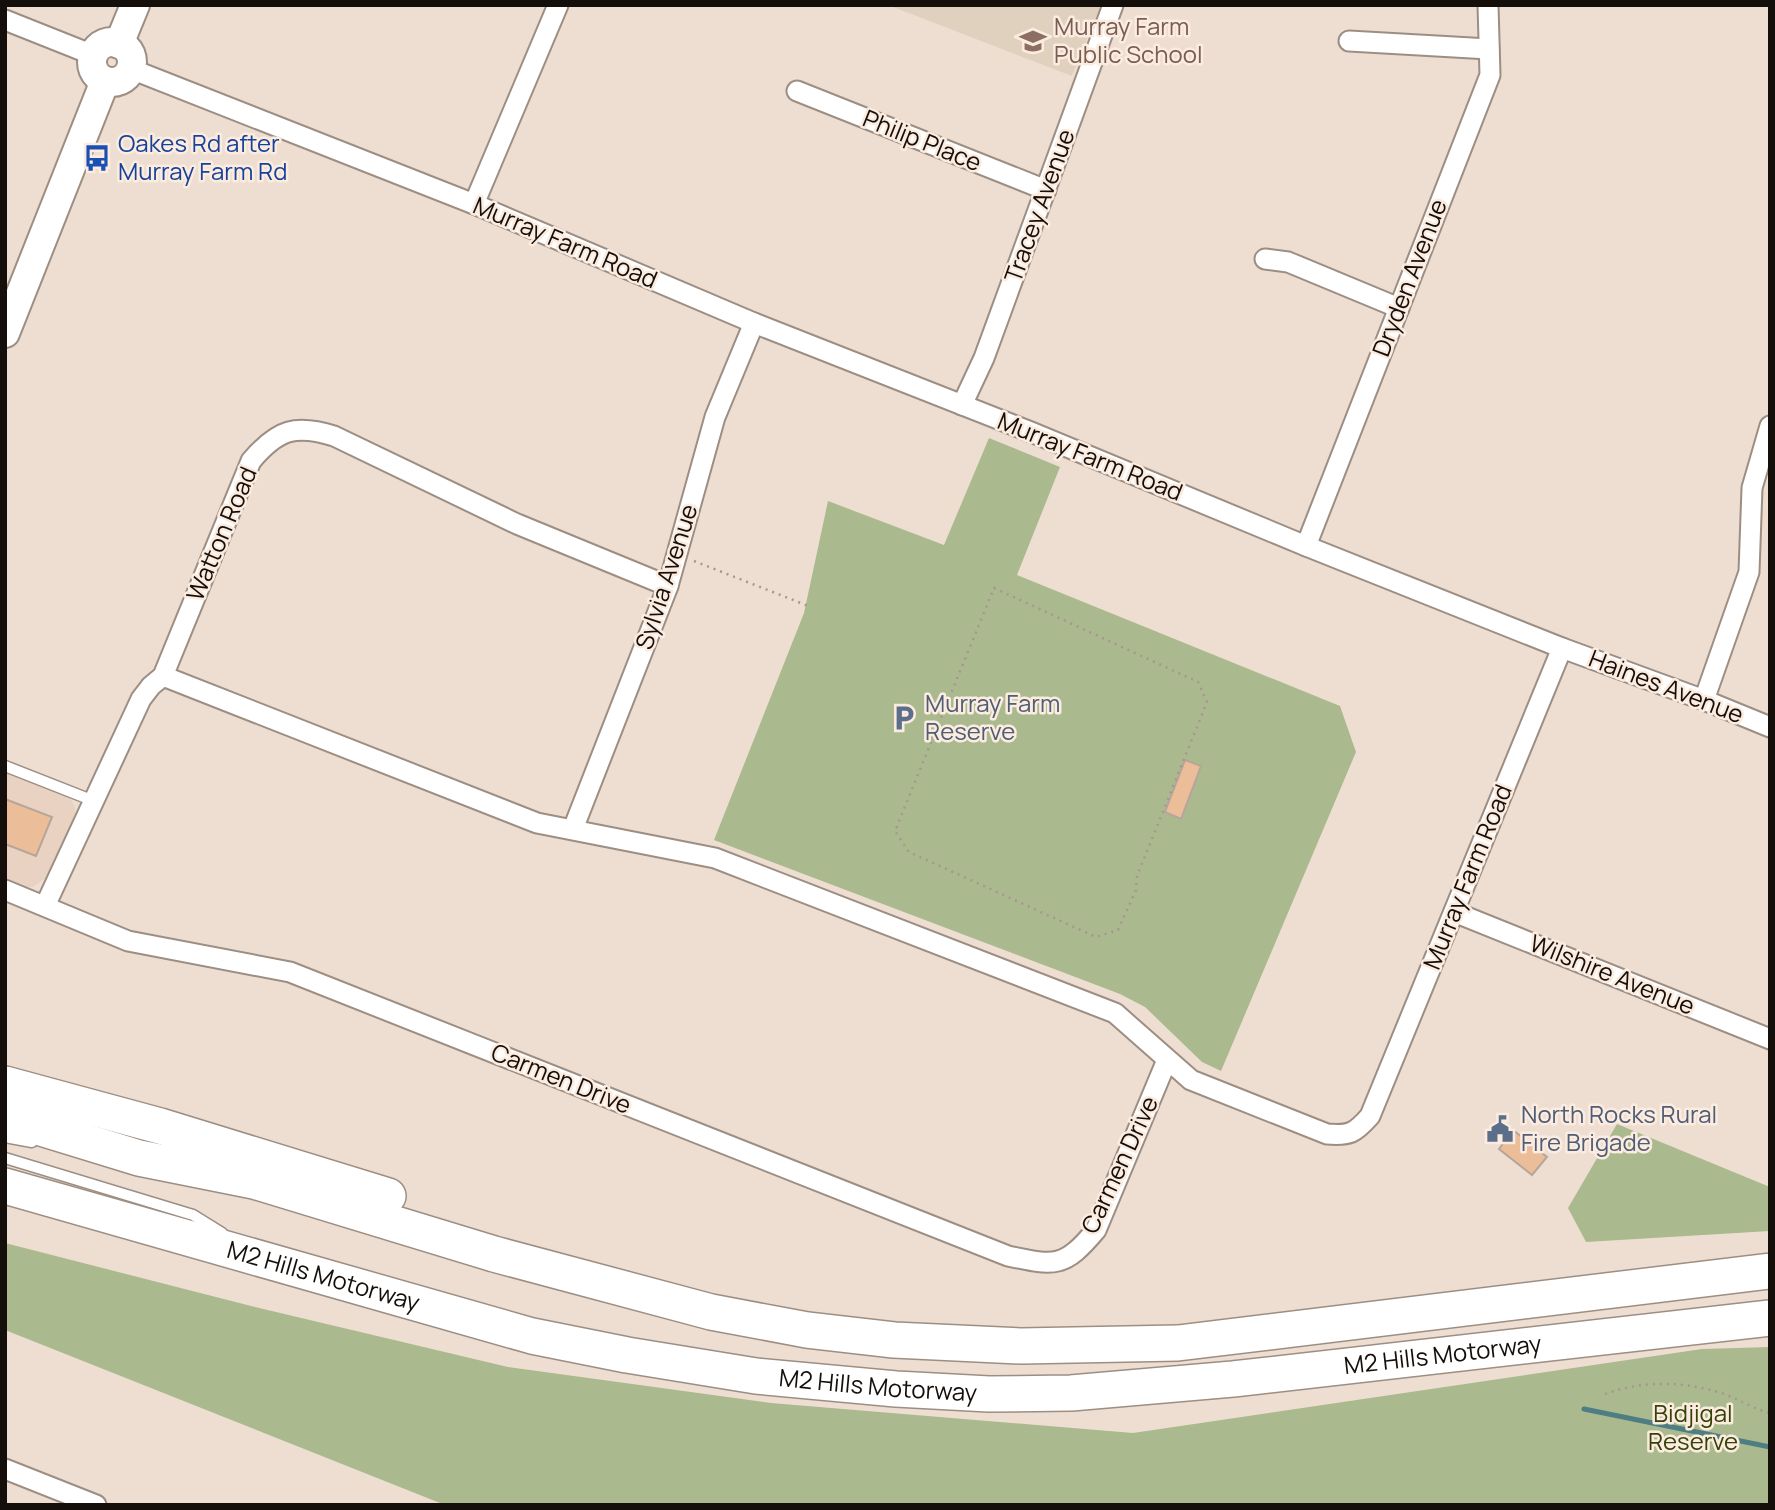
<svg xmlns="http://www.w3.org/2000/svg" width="1775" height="1510" viewBox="0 0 1775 1510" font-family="Manrope,sans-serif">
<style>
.built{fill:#e9d2c1}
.education{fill:#dfd1be}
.green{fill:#abba8e}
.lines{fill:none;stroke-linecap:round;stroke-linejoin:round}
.stream{stroke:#4e7e83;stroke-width:5}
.building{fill:#ecbd99;stroke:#b6a69a;stroke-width:2}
.service-casing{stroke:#9d8e83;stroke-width:13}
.minor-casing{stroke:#9d8e83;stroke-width:23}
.secondary-casing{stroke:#9d8e83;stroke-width:32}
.motorway-casing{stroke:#9d8e83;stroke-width:38}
.path{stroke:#a4988e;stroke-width:2.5;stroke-dasharray:2 5;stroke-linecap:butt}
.service{stroke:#fff;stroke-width:10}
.minor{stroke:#fff;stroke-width:19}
.secondary{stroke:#fff;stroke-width:28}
.motorway{stroke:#fff;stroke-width:35}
.labels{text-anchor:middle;stroke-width:5;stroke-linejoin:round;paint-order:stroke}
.education-label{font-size:24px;fill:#785e54;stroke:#fcebdf;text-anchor:start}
.street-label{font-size:24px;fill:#150f0b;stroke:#fcebdf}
.transit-label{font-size:24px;fill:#164399;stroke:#fcebdf;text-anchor:start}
.service-label{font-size:24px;fill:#4e5e75;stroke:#fcebdf;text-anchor:start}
.park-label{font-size:24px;fill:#334207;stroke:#fcebdf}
</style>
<rect width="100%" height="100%" fill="#eeded1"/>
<polygon class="built" points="5,772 68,795 75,807 75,814 50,875 33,887 27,887 5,878"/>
<polygon class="education" points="888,5 1101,5 1072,76"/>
<g class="green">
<polygon points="989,438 1060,467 1017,575 1340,706 1356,752 1221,1071 1202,1062 1145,1007 1120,994 714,840 804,613 828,501 944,545"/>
<polygon points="1617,1124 1770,1187 1770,1231 1586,1242 1568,1208"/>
<polygon points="5,1243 255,1307 508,1367 771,1403 1133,1433 1702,1349 1770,1347 1770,1505 445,1505 5,1330"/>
</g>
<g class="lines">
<polyline class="stream" points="1584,1409 1770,1447"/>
</g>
<g class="building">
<polygon points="1185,760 1201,766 1181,819 1165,812"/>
<polygon points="5,799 52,817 36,856 5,844"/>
<polygon points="1513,1130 1547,1157 1532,1175 1499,1149"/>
</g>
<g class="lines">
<defs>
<g id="service">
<polyline points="5,766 94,801"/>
<polyline points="5,1137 32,1142"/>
<polyline points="5,1158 193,1215 222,1233"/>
</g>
<g id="minor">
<polyline points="5,20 93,55"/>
<polyline points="1349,41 1489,49"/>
<polyline points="131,69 474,204 754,323 1031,432 1306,546 1562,648 1704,700 1770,727"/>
<polyline points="797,91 1046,190"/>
<polyline points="474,204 558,5"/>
<polyline points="1265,259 1288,262 1399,308"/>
<polyline points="962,405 984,358 1113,5"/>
<polyline points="1306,546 1490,75 1488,5"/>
<path d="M163 676 537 823 715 858 1115 1013 1191 1080 1327 1134C1350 1136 1355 1133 1370 1116L1562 648"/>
<polyline points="1704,700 1749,572 1752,488 1770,426"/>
<polyline points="573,829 668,586 715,417 754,323"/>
<path d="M5 890 128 941 290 972 1008 1256C1056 1266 1064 1268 1096 1230L1167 1060"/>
<path d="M45 906 141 699 151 686 163 676 251 461C278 429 296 424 334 436L517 524 668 586"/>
<polyline points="1454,912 1770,1039"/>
<polyline points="5,1469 96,1505"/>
</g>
<g id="secondary">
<circle cx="112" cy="62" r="20"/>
<polyline points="119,44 135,5"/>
<polyline points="5,333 105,81"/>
</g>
<g id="motorway">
<polyline points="5,1084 160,1126 388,1196"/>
<polyline points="5,1117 139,1158 254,1181 494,1254 711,1312 807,1330 894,1340 1021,1346 1178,1343 1770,1271"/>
<path id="s1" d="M5 1186 532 1336 627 1355 756 1376 896 1389 989 1394 1071 1393 1233 1379 1770 1318"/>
</g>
</defs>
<use href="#service" class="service-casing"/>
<use href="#minor" class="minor-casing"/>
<use href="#secondary" class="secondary-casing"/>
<use href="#motorway" class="motorway-casing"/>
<g class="path">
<polyline points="694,561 811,607"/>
<polygon points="994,588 1198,682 1207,702 1137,876 1136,890 1118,930 1096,937 909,852 895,831"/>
<path d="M1605 1394C1644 1380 1685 1381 1724 1394 1740 1400 1754 1409 1770 1413"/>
</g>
<use href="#service" class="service"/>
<use href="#minor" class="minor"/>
<use href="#secondary" class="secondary"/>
<use href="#motorway" class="motorway"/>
</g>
<defs>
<symbol id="school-bare" viewBox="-9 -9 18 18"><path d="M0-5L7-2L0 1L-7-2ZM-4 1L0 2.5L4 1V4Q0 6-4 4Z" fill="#8d6e63" stroke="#fcebdf" stroke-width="2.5" paint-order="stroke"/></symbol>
<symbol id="bus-bare" viewBox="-9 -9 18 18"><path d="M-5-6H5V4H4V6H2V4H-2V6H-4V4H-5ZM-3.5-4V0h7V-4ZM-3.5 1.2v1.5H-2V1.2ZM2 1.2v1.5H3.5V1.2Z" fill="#1a4fb4" stroke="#fcebdf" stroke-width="2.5" paint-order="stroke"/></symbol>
<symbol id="parking-bare" viewBox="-9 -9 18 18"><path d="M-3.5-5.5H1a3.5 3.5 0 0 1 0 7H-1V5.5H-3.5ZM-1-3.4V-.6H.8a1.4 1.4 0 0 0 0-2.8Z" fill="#5c6f8a" stroke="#fcebdf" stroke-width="2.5" paint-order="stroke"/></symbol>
<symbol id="civic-bare" viewBox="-9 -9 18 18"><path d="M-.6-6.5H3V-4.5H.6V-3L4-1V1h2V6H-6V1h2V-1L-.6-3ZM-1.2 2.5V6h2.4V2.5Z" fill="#5c6f8a" stroke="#fcebdf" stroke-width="2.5" paint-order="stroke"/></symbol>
</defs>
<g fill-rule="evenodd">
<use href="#school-bare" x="1014" y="22" width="38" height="38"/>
<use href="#bus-bare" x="78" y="139" width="38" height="38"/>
<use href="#parking-bare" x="885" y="699" width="38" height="38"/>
<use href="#civic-bare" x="1481" y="1110" width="38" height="38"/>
</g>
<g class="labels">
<g class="education-label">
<text x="1054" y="35">Murray Farm<tspan x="1054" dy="28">Public School</tspan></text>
</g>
<g class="street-label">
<text transform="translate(922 141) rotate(22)" y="8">Philip Place</text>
<text transform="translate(1040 206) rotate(-70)" y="8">Tracey Avenue</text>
<text transform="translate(565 243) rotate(23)" y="8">Murray Farm Road</text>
<text transform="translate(1410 278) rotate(-69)" y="8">Dryden Avenue</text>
<text transform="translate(1090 457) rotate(22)" y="8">Murray Farm Road</text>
<text transform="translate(222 534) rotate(-67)" y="8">Watton Road</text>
<text transform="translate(667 577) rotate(-72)" y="8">Sylvia Avenue</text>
<text transform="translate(1666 687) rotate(21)" y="8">Haines Avenue</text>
<text transform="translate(1468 877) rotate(-68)" y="8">Murray Farm Road</text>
<text transform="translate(1612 975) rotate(22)" y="8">Wilshire Avenue</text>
<text transform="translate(561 1079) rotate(22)" y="8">Carmen Drive</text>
<text transform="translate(1120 1165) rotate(-65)" y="8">Carmen Drive</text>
<text dy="8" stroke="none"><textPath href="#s1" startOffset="331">M2 Hills Motorway</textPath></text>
<text dy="8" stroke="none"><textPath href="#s1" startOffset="1465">M2 Hills Motorway</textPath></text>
<text dy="8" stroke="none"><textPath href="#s1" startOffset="898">M2 Hills Motorway</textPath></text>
</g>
<g class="transit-label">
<text x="118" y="152">Oakes Rd after<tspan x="118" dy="28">Murray Farm Rd</tspan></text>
</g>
<g class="service-label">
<text x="925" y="712">Murray Farm<tspan x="925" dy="28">Reserve</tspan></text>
<text x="1521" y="1123">North Rocks Rural<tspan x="1521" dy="28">Fire Brigade</tspan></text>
</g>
<g class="park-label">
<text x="1693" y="1422">Bidjigal<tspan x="1693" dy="28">Reserve</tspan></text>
</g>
</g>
<rect width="1775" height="1510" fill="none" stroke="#150f0b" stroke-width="14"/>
</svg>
